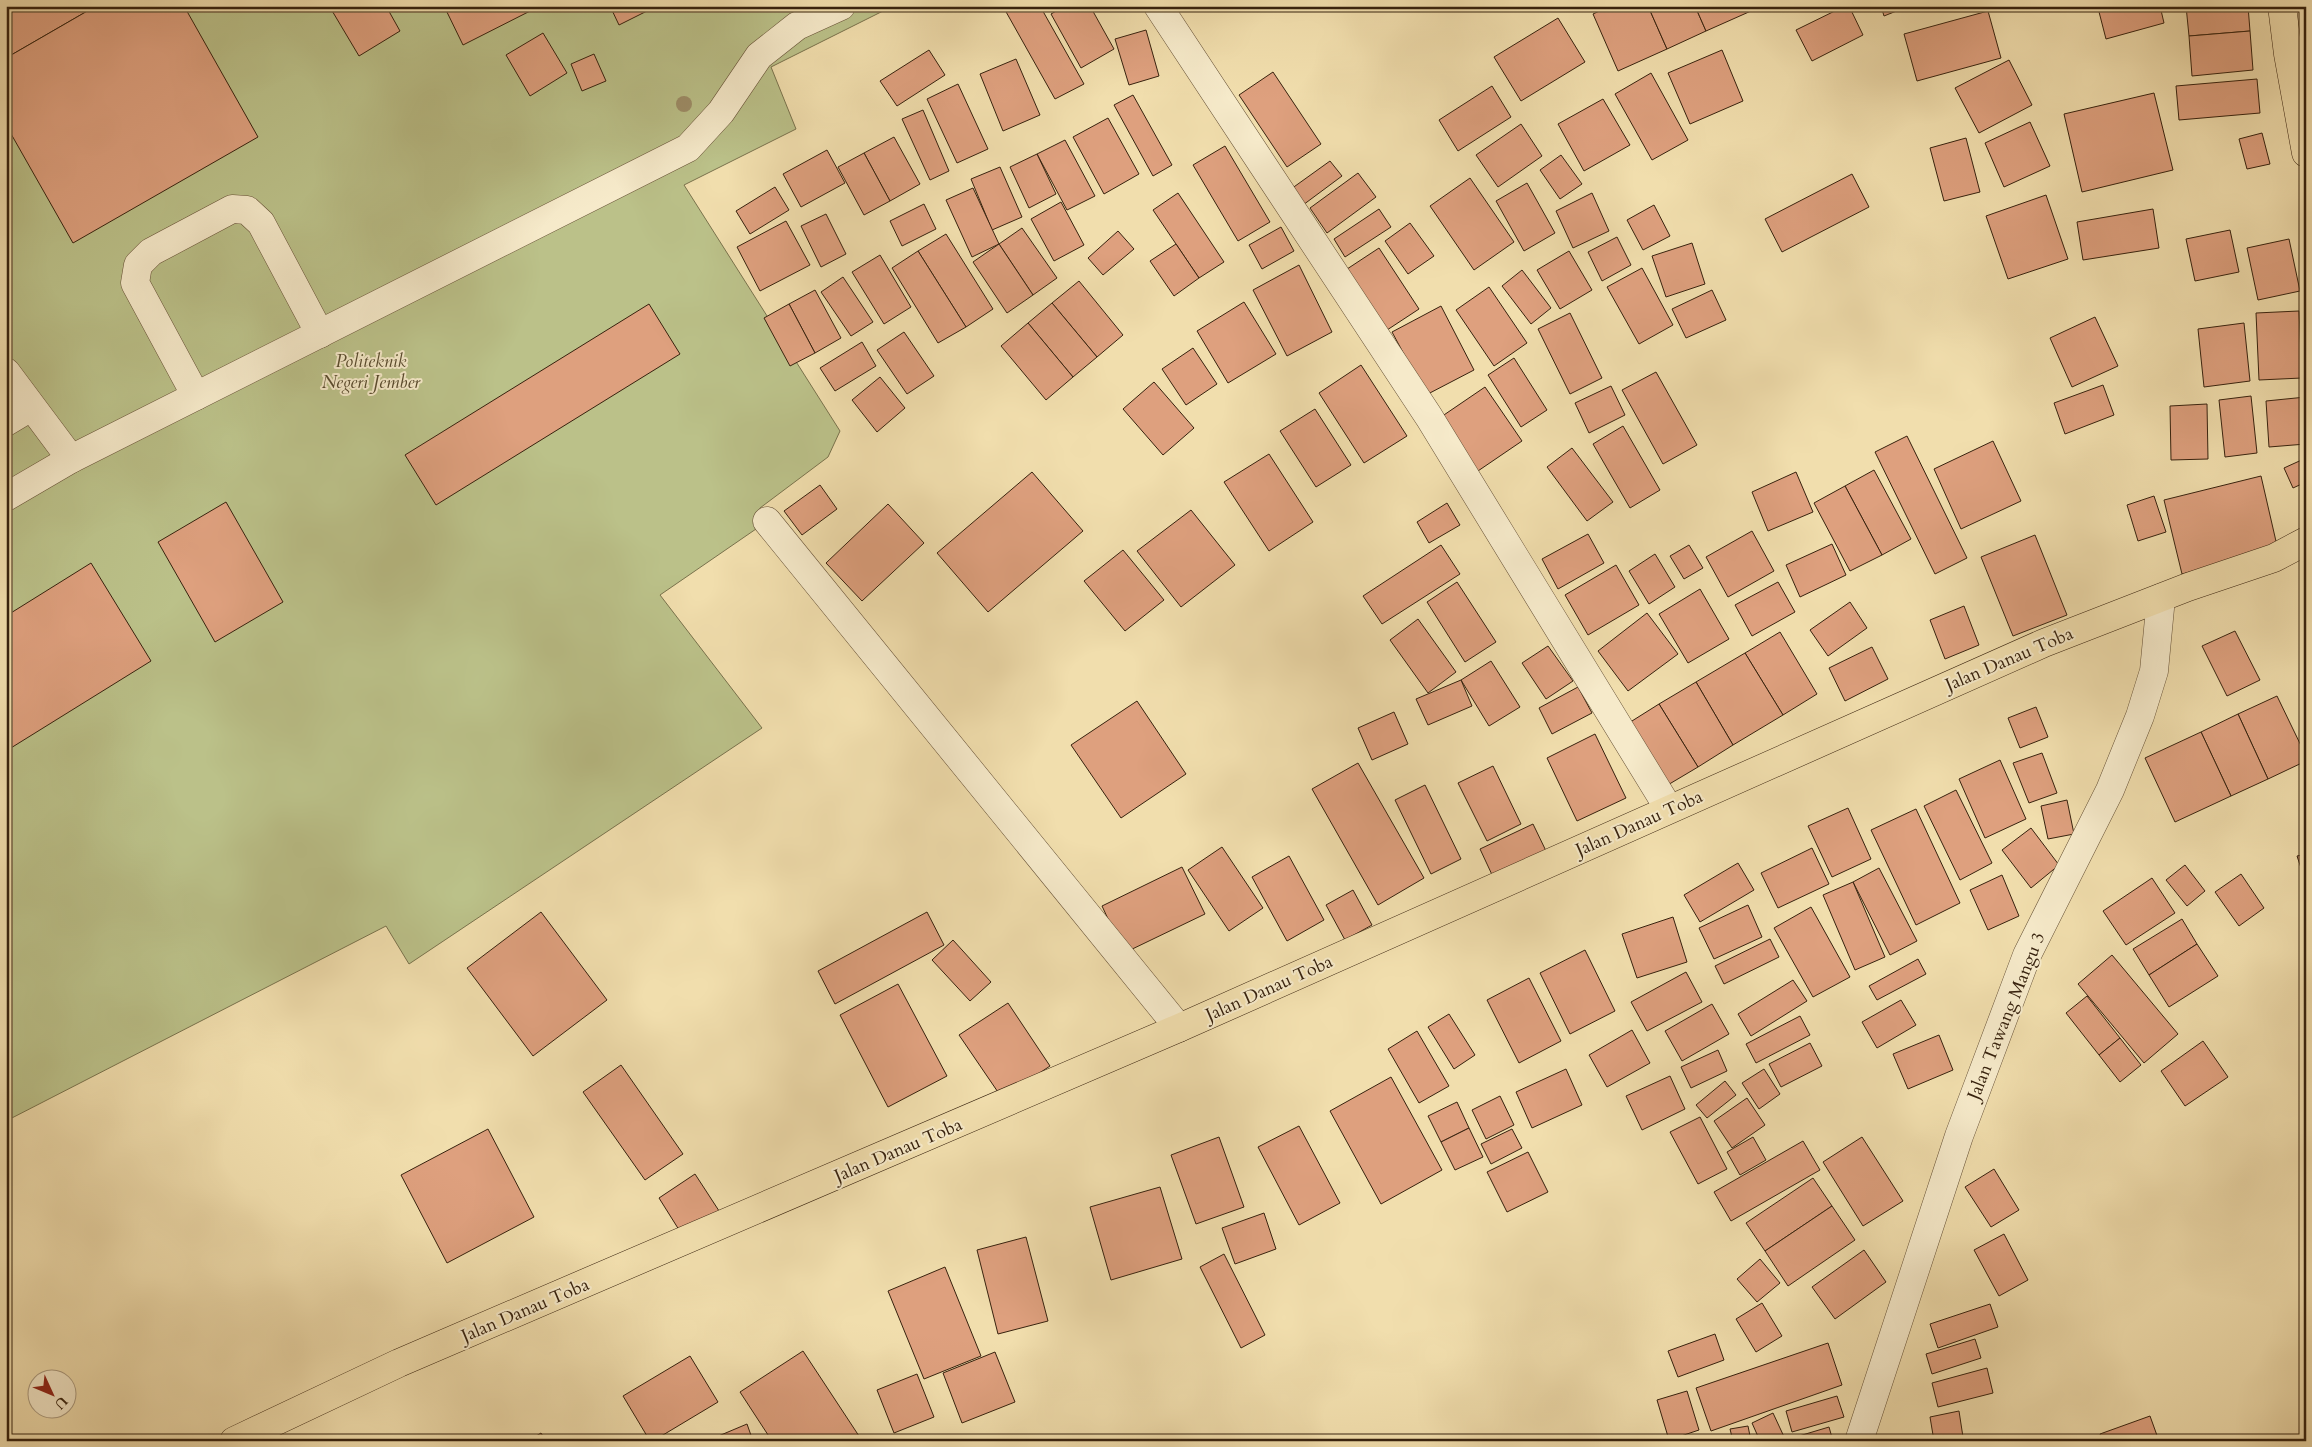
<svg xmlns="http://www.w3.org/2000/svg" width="2312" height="1447" viewBox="0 0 2312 1447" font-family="Cardo,serif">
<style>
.green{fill:#bbc189;stroke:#79724c}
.building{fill:#dea07e;stroke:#37220e}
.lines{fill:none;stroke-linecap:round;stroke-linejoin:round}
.minor-casing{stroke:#665136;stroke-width:29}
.major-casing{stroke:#37220e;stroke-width:29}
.minor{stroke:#f6eaca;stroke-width:28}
.major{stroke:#f1dead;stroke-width:28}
.tree{fill:#9d8d67}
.labels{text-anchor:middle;stroke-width:4;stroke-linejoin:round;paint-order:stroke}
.park-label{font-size:18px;font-style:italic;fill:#584a2d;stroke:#f6eaca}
.street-label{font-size:18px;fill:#37220e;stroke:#f6eaca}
</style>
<rect width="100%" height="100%" fill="#f1dead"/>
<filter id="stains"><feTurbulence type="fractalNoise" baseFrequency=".004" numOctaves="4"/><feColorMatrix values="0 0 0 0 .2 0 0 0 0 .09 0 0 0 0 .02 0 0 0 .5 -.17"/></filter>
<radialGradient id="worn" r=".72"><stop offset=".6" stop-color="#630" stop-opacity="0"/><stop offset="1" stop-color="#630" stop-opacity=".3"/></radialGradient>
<polygon class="green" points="6,6 893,6 771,67 796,129 684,185 840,431 828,457 760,508 756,529 660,595 762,728 409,964 386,926 6,1121"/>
<g class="building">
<polygon points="6,6 96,6 6,58"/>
<polygon points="96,6 184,6 258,137 73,243 6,125 6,58"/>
<polygon points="336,6 386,6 400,31 359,56 331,9"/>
<polygon points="448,6 540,6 463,45 445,8"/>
<polygon points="610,6 657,6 619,25"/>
<polygon points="1011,6 1040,6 1084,84 1055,99 1005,10"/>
<polygon points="1065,6 1090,6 1114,49 1081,68 1051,14"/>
<polygon points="1610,6 1648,6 1667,49 1618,71 1593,14"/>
<polygon points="1648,6 1695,6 1706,31 1667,49"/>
<polygon points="1695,6 1749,6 1751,11 1706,31"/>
<polygon points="1845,6 1849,6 1863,35 1812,61 1796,30"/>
<polygon points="1881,6 1909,6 1884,16"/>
<polygon points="2105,6 2160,6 2164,23 2106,39 2098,8"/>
<polygon points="2186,6 2248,6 2250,31 2189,36"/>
<polygon points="1988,11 2001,58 1917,81 1904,34"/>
<polygon points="1558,18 1585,62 1521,101 1494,57"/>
<polygon points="1146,30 1159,76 1129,85 1115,39"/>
<polygon points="2250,31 2253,70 2192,76 2189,36"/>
<polygon points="543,33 567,73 530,96 506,55"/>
<polygon points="929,50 945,75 897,106 880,81"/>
<polygon points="1722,50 1743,101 1690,124 1668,73"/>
<polygon points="594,54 606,81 582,91 571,64"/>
<polygon points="1016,59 1040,115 1003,131 980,74"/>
<polygon points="2009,60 2032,105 1979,133 1955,88"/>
<polygon points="1273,72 1321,144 1287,167 1239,95"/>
<polygon points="1651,73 1688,140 1652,160 1615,94"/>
<polygon points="2257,79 2260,113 2179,120 2176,86"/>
<polygon points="958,84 988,149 957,163 927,99"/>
<polygon points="1492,86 1511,117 1458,151 1439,120"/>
<polygon points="2154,93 2173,170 2082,192 2064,114"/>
<polygon points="1133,95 1172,165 1153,176 1114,105"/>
<polygon points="1603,99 1630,145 1584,171 1558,124"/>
<polygon points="923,110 949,171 930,180 902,119"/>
<polygon points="1108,118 1139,174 1104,194 1073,137"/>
<polygon points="2030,122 2050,166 2004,187 1985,143"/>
<polygon points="1521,124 1542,156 1498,187 1476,155"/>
<polygon points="2262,133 2270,164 2247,169 2239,139"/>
<polygon points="894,137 920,184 890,201 864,153"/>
<polygon points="1966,138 1980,192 1944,201 1930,148"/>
<polygon points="1065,140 1095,196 1067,210 1037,154"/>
<polygon points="1225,146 1270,222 1238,241 1193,165"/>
<polygon points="827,150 845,183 801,207 783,174"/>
<polygon points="864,153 890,201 864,215 838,167"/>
<polygon points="1037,154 1056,194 1029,208 1010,167"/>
<polygon points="1561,155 1582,184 1560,199 1540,170"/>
<polygon points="1330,161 1342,176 1303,205 1291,189"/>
<polygon points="1000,167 1022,217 992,230 971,179"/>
<polygon points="1358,173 1376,197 1327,233 1310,208"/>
<polygon points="1852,174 1869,207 1782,252 1765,219"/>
<polygon points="1470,178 1514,242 1474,270 1430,206"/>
<polygon points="1527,183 1555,233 1524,251 1496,201"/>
<polygon points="775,187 789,210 750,234 736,211"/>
<polygon points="973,188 999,244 972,257 946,200"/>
<polygon points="1178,193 1224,262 1199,278 1153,210"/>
<polygon points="1592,193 1609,231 1573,248 1556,211"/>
<polygon points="2046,195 2068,259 2008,279 1986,216"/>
<polygon points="1061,202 1084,245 1054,261 1031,219"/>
<polygon points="924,204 936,229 902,246 890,221"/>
<polygon points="1654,205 1670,236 1643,250 1627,220"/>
<polygon points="1379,209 1391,227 1345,257 1334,239"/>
<polygon points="2153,209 2159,248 2083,260 2077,222"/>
<polygon points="826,214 846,254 821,267 801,226"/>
<polygon points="786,221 810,265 760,291 737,247"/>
<polygon points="1410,223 1434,256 1408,274 1385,241"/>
<polygon points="1281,227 1294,251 1262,269 1249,245"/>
<polygon points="1022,228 1057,278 1033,295 999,244"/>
<polygon points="2230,230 2239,272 2195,281 2186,239"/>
<polygon points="1118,231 1134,249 1103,275 1088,258"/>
<polygon points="946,234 993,309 966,327 918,251"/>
<polygon points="1617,237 1631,265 1602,281 1588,252"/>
<polygon points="2289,239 2300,291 2258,300 2247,248"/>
<polygon points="1692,243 1705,284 1666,297 1652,256"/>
<polygon points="999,244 1033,295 1007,313 973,262"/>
<polygon points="1176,244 1199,278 1174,296 1150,261"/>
<polygon points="1379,248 1419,309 1381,334 1341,273"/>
<polygon points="918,251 966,327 938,343 892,268"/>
<polygon points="1569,251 1592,290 1560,309 1537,270"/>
<polygon points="880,255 911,307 884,324 852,272"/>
<polygon points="1299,265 1332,332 1287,356 1253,290"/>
<polygon points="1642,268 1673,325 1639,344 1607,287"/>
<polygon points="1522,270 1551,308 1531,324 1502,286"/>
<polygon points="843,277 873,322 851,336 821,292"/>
<polygon points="1079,281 1123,335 1097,357 1052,303"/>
<polygon points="1489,287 1527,343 1494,366 1456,310"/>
<polygon points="815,290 841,338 815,353 789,304"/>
<polygon points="1712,290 1726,320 1686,338 1672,309"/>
<polygon points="1244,302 1276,354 1228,383 1197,331"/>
<polygon points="1052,303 1097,357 1073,377 1028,323"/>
<polygon points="649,304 680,354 436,505 405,455"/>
<polygon points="789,304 815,353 790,366 764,318"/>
<polygon points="1441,306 1474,370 1426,395 1392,332"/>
<polygon points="2299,311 2302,378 2259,380 2256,313"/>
<polygon points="1570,313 1602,378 1570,394 1538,329"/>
<polygon points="2095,317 2118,366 2072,387 2050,338"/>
<polygon points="1028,323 1073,377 1046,400 1001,346"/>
<polygon points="2244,323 2250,381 2204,387 2198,329"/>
<polygon points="904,332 934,376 907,394 877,350"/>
<polygon points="862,342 876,366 835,391 820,368"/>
<polygon points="1193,348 1217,384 1186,405 1162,369"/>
<polygon points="1514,358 1547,410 1521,427 1488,375"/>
<polygon points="1361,365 1407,436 1364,463 1319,393"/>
<polygon points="1656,372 1697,445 1663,464 1622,390"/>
<polygon points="880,377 905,408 877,432 852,400"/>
<polygon points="1154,382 1194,428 1163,455 1123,409"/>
<polygon points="2103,385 2114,415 2065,434 2054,403"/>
<polygon points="1611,386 1625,415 1589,433 1575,403"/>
<polygon points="1485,387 1522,441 1475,473 1438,419"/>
<polygon points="2251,396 2257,453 2225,457 2219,400"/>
<polygon points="2306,397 2306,444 2269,447 2266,401"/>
<polygon points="2207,404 2208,459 2171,460 2170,406"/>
<polygon points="1315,409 1351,465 1316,487 1280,431"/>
<polygon points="1623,426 1660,490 1630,508 1593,444"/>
<polygon points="1907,436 1967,558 1935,574 1875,452"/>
<polygon points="1993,441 2021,501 1961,529 1934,469"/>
<polygon points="1572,448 1613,502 1587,521 1547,467"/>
<polygon points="1269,454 1313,522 1269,551 1224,482"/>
<polygon points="2306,458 2306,482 2293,488 2284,468"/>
<polygon points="1874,470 1911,539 1882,555 1845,486"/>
<polygon points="1032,472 1083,531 988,612 937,553"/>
<polygon points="1796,472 1813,512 1768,531 1752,492"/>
<polygon points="2261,476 2278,550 2182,574 2164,500"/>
<polygon points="820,485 837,509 802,535 784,511"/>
<polygon points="1845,486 1882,555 1850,571 1814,503"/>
<polygon points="2154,496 2166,532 2138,541 2127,505"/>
<polygon points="226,502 283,602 215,642 158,542"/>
<polygon points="1447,503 1460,525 1429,543 1417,522"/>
<polygon points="888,504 924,543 862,601 826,563"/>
<polygon points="1191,510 1235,565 1181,607 1137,551"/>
<polygon points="1752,531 1774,571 1728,597 1706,557"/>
<polygon points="1588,534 1604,563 1558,589 1542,559"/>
<polygon points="2035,535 2067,615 2013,636 1981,557"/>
<polygon points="1832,544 1846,575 1800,597 1786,565"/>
<polygon points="1441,545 1460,574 1382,624 1363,596"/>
<polygon points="1689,545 1703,568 1684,579 1670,556"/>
<polygon points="1123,550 1164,600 1125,631 1084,581"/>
<polygon points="1655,554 1675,587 1649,604 1629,571"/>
<polygon points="91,563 151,661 6,751 6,616"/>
<polygon points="1616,565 1639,605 1588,635 1565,595"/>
<polygon points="1457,582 1496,642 1465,662 1427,602"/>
<polygon points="1778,582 1795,612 1752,636 1735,605"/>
<polygon points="1700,589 1729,639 1688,663 1659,614"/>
<polygon points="1850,602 1867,628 1828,656 1810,630"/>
<polygon points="1964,606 1979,645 1945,659 1930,620"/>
<polygon points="1647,613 1678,654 1628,691 1598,651"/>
<polygon points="1418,619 1456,672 1428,693 1390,640"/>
<polygon points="2235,631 2260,680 2227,696 2202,646"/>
<polygon points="1780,632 1817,694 1783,715 1745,653"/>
<polygon points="1548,646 1573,681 1546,699 1522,663"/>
<polygon points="1872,647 1888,679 1845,701 1829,668"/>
<polygon points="1745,653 1783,715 1733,745 1696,682"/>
<polygon points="1491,661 1520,707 1489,726 1461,680"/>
<polygon points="1461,680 1472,706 1428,725 1416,699"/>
<polygon points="1696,682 1733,745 1698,767 1659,704"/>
<polygon points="1578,687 1592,713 1552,734 1539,708"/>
<polygon points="2277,696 2306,756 2306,761 2268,779 2238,714"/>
<polygon points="1137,701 1186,774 1121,818 1071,745"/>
<polygon points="1659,704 1698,767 1661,789 1624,726"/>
<polygon points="2036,707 2048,737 2020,748 2008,718"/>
<polygon points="1394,712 1408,744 1372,760 1358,728"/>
<polygon points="2238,714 2268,779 2231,796 2201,732"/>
<polygon points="2201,732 2231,796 2175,822 2145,758"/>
<polygon points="1595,734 1626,798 1577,821 1547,758"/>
<polygon points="2042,753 2057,793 2029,803 2013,763"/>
<polygon points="2000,760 2026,819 1985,838 1959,779"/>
<polygon points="1358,763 1424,878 1378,905 1312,789"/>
<polygon points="1493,766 1521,824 1487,841 1458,783"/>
<polygon points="1425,785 1461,859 1431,874 1395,800"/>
<polygon points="1956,790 1992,863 1960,880 1924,806"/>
<polygon points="2067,800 2074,834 2048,839 2041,806"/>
<polygon points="1848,808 1871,859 1832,877 1808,826"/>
<polygon points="1916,809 1960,903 1916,925 1871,830"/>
<polygon points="1533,824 1547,853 1494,879 1480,849"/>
<polygon points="2031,828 2059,865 2031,888 2002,850"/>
<polygon points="1222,847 1263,908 1229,931 1188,870"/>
<polygon points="1812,848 1829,884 1778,908 1761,873"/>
<polygon points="2306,854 2306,883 2297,856"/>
<polygon points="1289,856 1324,920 1287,941 1252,877"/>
<polygon points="1738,863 1754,890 1700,922 1684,895"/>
<polygon points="2185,865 2205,891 2187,906 2166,880"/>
<polygon points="1182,867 1205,914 1124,953 1102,906"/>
<polygon points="1879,868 1917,941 1890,955 1853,882"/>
<polygon points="2241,874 2264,908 2239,926 2215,892"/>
<polygon points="2002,875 2019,916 1988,930 1970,890"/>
<polygon points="2152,878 2175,913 2126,945 2103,911"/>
<polygon points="1853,882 1885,957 1855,970 1823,895"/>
<polygon points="1353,890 1372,925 1345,940 1326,905"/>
<polygon points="1748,905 1762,937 1714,959 1699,928"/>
<polygon points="1811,907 1850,977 1813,997 1774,928"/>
<polygon points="541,912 607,1000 533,1056 467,968"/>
<polygon points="927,912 944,945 835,1004 818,971"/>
<polygon points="1673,917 1687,962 1637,978 1622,934"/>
<polygon points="2182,919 2197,944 2149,975 2133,949"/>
<polygon points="1770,939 1779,957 1724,984 1715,966"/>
<polygon points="953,940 991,982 970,1001 932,960"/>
<polygon points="2197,944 2218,976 2169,1007 2149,975"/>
<polygon points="1585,950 1615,1011 1570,1034 1540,973"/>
<polygon points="2112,955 2178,1034 2144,1063 2078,984"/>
<polygon points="1918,959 1926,974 1877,1000 1869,986"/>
<polygon points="1686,972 1702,1002 1647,1031 1631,1002"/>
<polygon points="1529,978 1561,1041 1519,1063 1487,1000"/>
<polygon points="1793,980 1807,1001 1751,1036 1738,1014"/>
<polygon points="898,984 947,1076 888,1107 840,1015"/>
<polygon points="2087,996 2120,1038 2099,1055 2066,1013"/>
<polygon points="1901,1000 1916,1025 1877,1048 1862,1022"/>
<polygon points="1008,1003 1050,1066 1002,1098 959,1035"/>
<polygon points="1712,1004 1729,1034 1682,1061 1665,1031"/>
<polygon points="1449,1014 1475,1055 1454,1069 1428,1027"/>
<polygon points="1800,1016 1810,1035 1756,1063 1746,1044"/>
<polygon points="1632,1030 1650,1063 1607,1087 1589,1055"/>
<polygon points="1417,1031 1449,1086 1419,1103 1388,1049"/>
<polygon points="1939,1035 1953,1070 1908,1089 1893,1054"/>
<polygon points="2120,1038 2141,1065 2120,1082 2099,1055"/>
<polygon points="2203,1041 2228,1077 2185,1106 2161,1071"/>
<polygon points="1810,1043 1822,1066 1781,1087 1769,1064"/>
<polygon points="1718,1050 1727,1071 1691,1088 1681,1067"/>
<polygon points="621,1065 683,1154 645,1180 583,1092"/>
<polygon points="1566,1069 1582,1105 1532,1128 1516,1092"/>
<polygon points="1764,1069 1780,1094 1759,1109 1742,1083"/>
<polygon points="1670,1076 1685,1109 1642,1130 1626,1096"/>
<polygon points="1391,1077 1442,1170 1381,1204 1330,1111"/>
<polygon points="1725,1081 1736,1095 1707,1118 1696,1105"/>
<polygon points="1500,1096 1514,1125 1486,1139 1472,1110"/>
<polygon points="1747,1098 1765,1125 1732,1148 1714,1121"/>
<polygon points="1457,1102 1469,1128 1441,1142 1428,1116"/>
<polygon points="1700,1117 1727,1169 1698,1184 1670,1132"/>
<polygon points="1299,1126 1340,1203 1299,1225 1258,1147"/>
<polygon points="1469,1128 1483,1157 1455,1170 1441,1142"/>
<polygon points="488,1129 534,1217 447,1263 401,1175"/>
<polygon points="1512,1129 1522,1148 1491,1164 1481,1144"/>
<polygon points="1219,1137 1244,1207 1196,1224 1171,1155"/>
<polygon points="1753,1137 1766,1160 1740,1175 1727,1152"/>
<polygon points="1862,1137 1903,1201 1863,1226 1823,1162"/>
<polygon points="1803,1141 1820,1170 1731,1221 1714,1192"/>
<polygon points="1528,1152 1548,1192 1507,1212 1487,1172"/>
<polygon points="1994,1169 2019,1210 1991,1227 1965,1187"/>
<polygon points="695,1174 723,1217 686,1241 659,1198"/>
<polygon points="1813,1178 1832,1206 1765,1251 1746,1223"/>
<polygon points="1160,1187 1182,1259 1111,1280 1090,1207"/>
<polygon points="1832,1206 1855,1240 1788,1286 1765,1251"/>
<polygon points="1264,1213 1276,1249 1235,1264 1222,1228"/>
<polygon points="2004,1234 2028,1280 1999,1296 1974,1250"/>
<polygon points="1026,1237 1048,1321 998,1334 977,1250"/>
<polygon points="1864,1250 1886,1282 1835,1319 1812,1287"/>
<polygon points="1224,1254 1265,1335 1241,1348 1200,1267"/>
<polygon points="1760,1259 1780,1283 1757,1302 1737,1279"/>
<polygon points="945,1267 981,1356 924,1379 888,1291"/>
<polygon points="1762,1303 1782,1336 1756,1352 1736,1319"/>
<polygon points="1990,1304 1998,1327 1938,1348 1930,1324"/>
<polygon points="1715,1334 1724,1360 1678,1377 1668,1351"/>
<polygon points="1975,1339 1981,1358 1932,1374 1926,1354"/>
<polygon points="1828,1343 1842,1385 1711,1431 1696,1388"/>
<polygon points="803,1351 859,1436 852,1441 772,1441 740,1392"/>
<polygon points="995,1352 1015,1402 962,1423 943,1373"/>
<polygon points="690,1356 718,1402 653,1441 650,1441 623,1396"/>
<polygon points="1987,1368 1993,1393 1938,1407 1932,1383"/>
<polygon points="917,1374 934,1417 894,1433 877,1390"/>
<polygon points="1687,1391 1699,1430 1669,1440 1657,1400"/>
<polygon points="1837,1396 1844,1417 1792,1432 1786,1411"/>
<polygon points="1959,1411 1963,1437 1934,1441 1930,1417"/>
<polygon points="1773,1413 1786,1441 1760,1441 1752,1423"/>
<polygon points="2150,1416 2159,1441 2103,1441 2100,1434"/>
<polygon points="747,1424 753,1441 709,1441 709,1440"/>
<polygon points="1748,1426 1751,1441 1733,1441 1730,1429"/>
<polygon points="1829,1427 1833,1441 1800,1441 1799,1436"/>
<polygon points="541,1433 546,1441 528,1441"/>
</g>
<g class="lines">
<defs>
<g id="minor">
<polyline points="1158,6 1429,417 1669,809"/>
<polyline points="6,372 71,459"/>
<polyline points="196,396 135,283 138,265 151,252 232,209 247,210 261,223 320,334"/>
<polyline points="6,422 31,407"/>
<polyline points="6,497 71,459 688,148 721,112 759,56 797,26 841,6"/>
<polyline points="767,521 1179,1028"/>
<polyline points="1859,1441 1959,1136 2027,955 2110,790 2140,716 2154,671 2161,598"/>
</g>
<g id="major">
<polyline points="2282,6 2288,54 2306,153"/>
<polyline points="234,1441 399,1363 1179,1028 2044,643 2188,587 2274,558 2306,541"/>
</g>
</defs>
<use href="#minor" class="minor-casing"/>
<use href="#major" class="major-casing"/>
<use href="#minor" class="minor"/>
<use href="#major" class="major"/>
</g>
<circle class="tree" cx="684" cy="104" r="8"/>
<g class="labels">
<g class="park-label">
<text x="371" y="367">Politeknik<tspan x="371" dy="21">Negeri Jember</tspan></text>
</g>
<g class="street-label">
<text transform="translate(2009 659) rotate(-23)" y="6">Jalan Danau Toba</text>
<text transform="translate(1639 823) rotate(-24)" y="6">Jalan Danau Toba</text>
<text transform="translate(1269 988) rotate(-24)" y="6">Jalan Danau Toba</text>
<text transform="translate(2006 1016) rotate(-68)" y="6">Jalan Tawang Mangu 3</text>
<text transform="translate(898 1150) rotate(-23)" y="6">Jalan Danau Toba</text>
<text transform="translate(525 1310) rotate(-23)" y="6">Jalan Danau Toba</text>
</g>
</g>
<rect width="2312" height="1447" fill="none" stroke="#f1dead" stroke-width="25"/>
<rect x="8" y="8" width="2297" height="1432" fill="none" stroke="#37220e" stroke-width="2.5"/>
<rect x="12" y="12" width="2287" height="1422" fill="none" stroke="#37220e"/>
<g transform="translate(52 1394) rotate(134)"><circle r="24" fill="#f6eaca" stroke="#aa9a7f"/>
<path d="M0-4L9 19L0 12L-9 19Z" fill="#8f2418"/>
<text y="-8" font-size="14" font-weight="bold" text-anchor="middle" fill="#37220e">U</text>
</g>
<rect width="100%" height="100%" filter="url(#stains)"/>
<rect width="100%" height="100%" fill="url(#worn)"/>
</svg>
